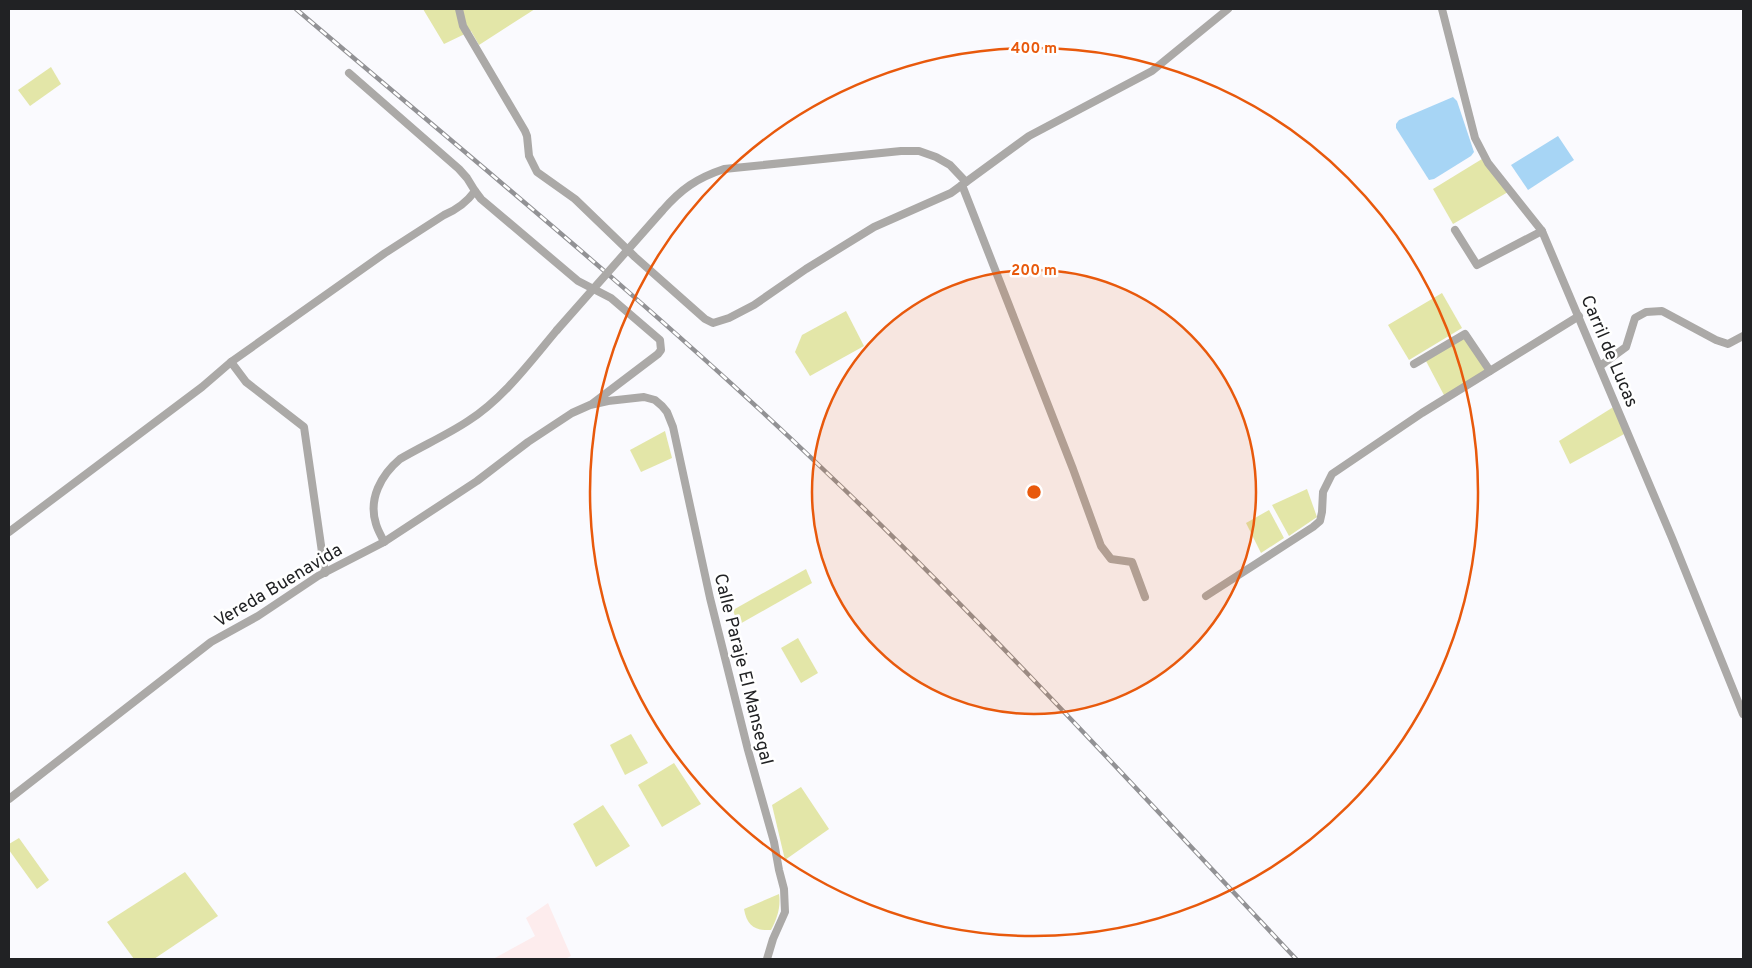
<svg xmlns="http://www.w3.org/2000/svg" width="1752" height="968" viewBox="0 0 1752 968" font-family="Overpass,sans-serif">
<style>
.industrial{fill:#fdeced}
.green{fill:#e3e6a8}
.water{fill:#a7d5f5}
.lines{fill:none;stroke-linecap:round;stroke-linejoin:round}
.street{stroke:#aba9a7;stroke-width:8}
.rail-casing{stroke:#929295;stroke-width:4.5}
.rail{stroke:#fff;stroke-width:2.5;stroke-dasharray:8;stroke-linecap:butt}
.street-bridge{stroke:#aba9a7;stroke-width:8}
.ring{fill:none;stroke:#e8590c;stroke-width:2.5}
.labels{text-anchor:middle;stroke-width:5;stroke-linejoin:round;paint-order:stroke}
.street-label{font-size:18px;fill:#212224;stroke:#fff}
.centre{fill:#e8590c;stroke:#fff;stroke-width:2.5}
.ring-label{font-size:15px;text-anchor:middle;font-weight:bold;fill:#e8590c;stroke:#fff;stroke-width:5;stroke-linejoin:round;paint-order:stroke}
</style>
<rect width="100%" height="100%" fill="#fafafe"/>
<polygon class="industrial" points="548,903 571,956 565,959 493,959 535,936 526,918"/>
<g class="green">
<polygon points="423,9 535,9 479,45 471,31 444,44"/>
<polygon points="51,67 61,84 30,106 18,90"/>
<polygon points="1482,159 1508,192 1453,224 1433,189"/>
<polygon points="1442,293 1462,328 1409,360 1388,325"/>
<polygon points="846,311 864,346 810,376 795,352 802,335"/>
<polygon points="1466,337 1487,370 1445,397 1426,361"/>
<polygon points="1615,406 1626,433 1570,464 1559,441"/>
<polygon points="665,431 672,458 641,472 630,450"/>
<polygon points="1307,489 1317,517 1289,536 1272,505"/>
<polygon points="1269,510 1284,538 1261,553 1246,523"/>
<polygon points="806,569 812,583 738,625 733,610"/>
<polygon points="798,638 818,673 801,683 781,648"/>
<polygon points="631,734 648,763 625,775 610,745"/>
<polygon points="674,763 701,804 662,827 638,785"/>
<polygon points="801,787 829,829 785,860 772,805"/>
<polygon points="603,805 630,846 596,867 573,824"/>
<polygon points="19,838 49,880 37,889 9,850 9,844"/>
<polygon points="185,872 218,916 154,959 134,959 107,922"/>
<path d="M779 894C781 907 777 919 771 930 755 931 747 926 744 909Z"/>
</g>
<g class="water">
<polygon points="1453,97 1457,101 1474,152 1471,156 1434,179 1429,180 1396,128 1396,124 1399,120"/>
<polygon points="1558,136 1574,160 1528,190 1511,165"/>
</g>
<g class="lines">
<g class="street">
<polyline points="459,9 463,26 525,131 527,136 529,156 537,172 575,199 635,257 705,319 713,323 729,318 754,305 806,269 874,227 951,193 1029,136 1152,71 1228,9"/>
<polyline points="1442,9 1475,138 1488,163 1542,231 1672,538 1743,714"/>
<polyline points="962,185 1073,469 1101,546 1111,559 1132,562 1145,597"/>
<polyline points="475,191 481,199 578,281 611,298 660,340 661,350 658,354 592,404"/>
<path d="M662 211C681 189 697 178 724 169L901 151H919L936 157 950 165 966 182"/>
<polyline points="1455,230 1477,265 1542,231"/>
<path d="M231 362 385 253 444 215C456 210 467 202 475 191L467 178 459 169 349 73"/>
<polyline points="1414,364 1465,334 1490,371"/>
<polyline points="1600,366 1626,347 1635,318 1646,312 1662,311 1716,340 1728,344 1743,336"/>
<polyline points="9,532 202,387 231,362 246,382 304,427 325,573"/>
<path d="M384 542C382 537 378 531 376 524 368 499 381 475 400 459 422 446 447 435 468 421 504 398 530 362 557 330"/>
<polyline points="1206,596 1313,527 1320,521 1322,512 1323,492 1332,474 1422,413 1579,316"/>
<polyline points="9,799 211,642 258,616 318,576 384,542 477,481 528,442 572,413 590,405 608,401 644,397 655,400 662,406 667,412 673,427 710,598 748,750 774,842 779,870 784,889 785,912 773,939 767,959"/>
</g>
<defs>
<path id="rail" d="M296 9C473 160 655 308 824 470 988 626 1141 794 1296 959"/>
</defs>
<use href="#rail" class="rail-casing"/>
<use href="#rail" class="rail"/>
<polyline class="street-bridge" points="557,330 662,211"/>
</g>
<circle cx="1034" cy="492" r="222" fill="#e8590c" fill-opacity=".12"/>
<g class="ring">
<circle cx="1034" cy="492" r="222"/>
<circle cx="1034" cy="492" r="444"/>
</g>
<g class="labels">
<g class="street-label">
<text transform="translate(1610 351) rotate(67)" y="6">Carril de Lucas</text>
<text transform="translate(278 585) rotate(-31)" y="6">Vereda Buenavida</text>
<text transform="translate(744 669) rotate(76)" y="6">Calle Paraje El Mansegal</text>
</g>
</g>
<circle cx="1034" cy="492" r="8" class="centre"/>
<g class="ring-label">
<text x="1034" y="53">400 m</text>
<text x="1034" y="275">200 m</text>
</g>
<rect width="1752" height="968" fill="none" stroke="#212224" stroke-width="20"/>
</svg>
